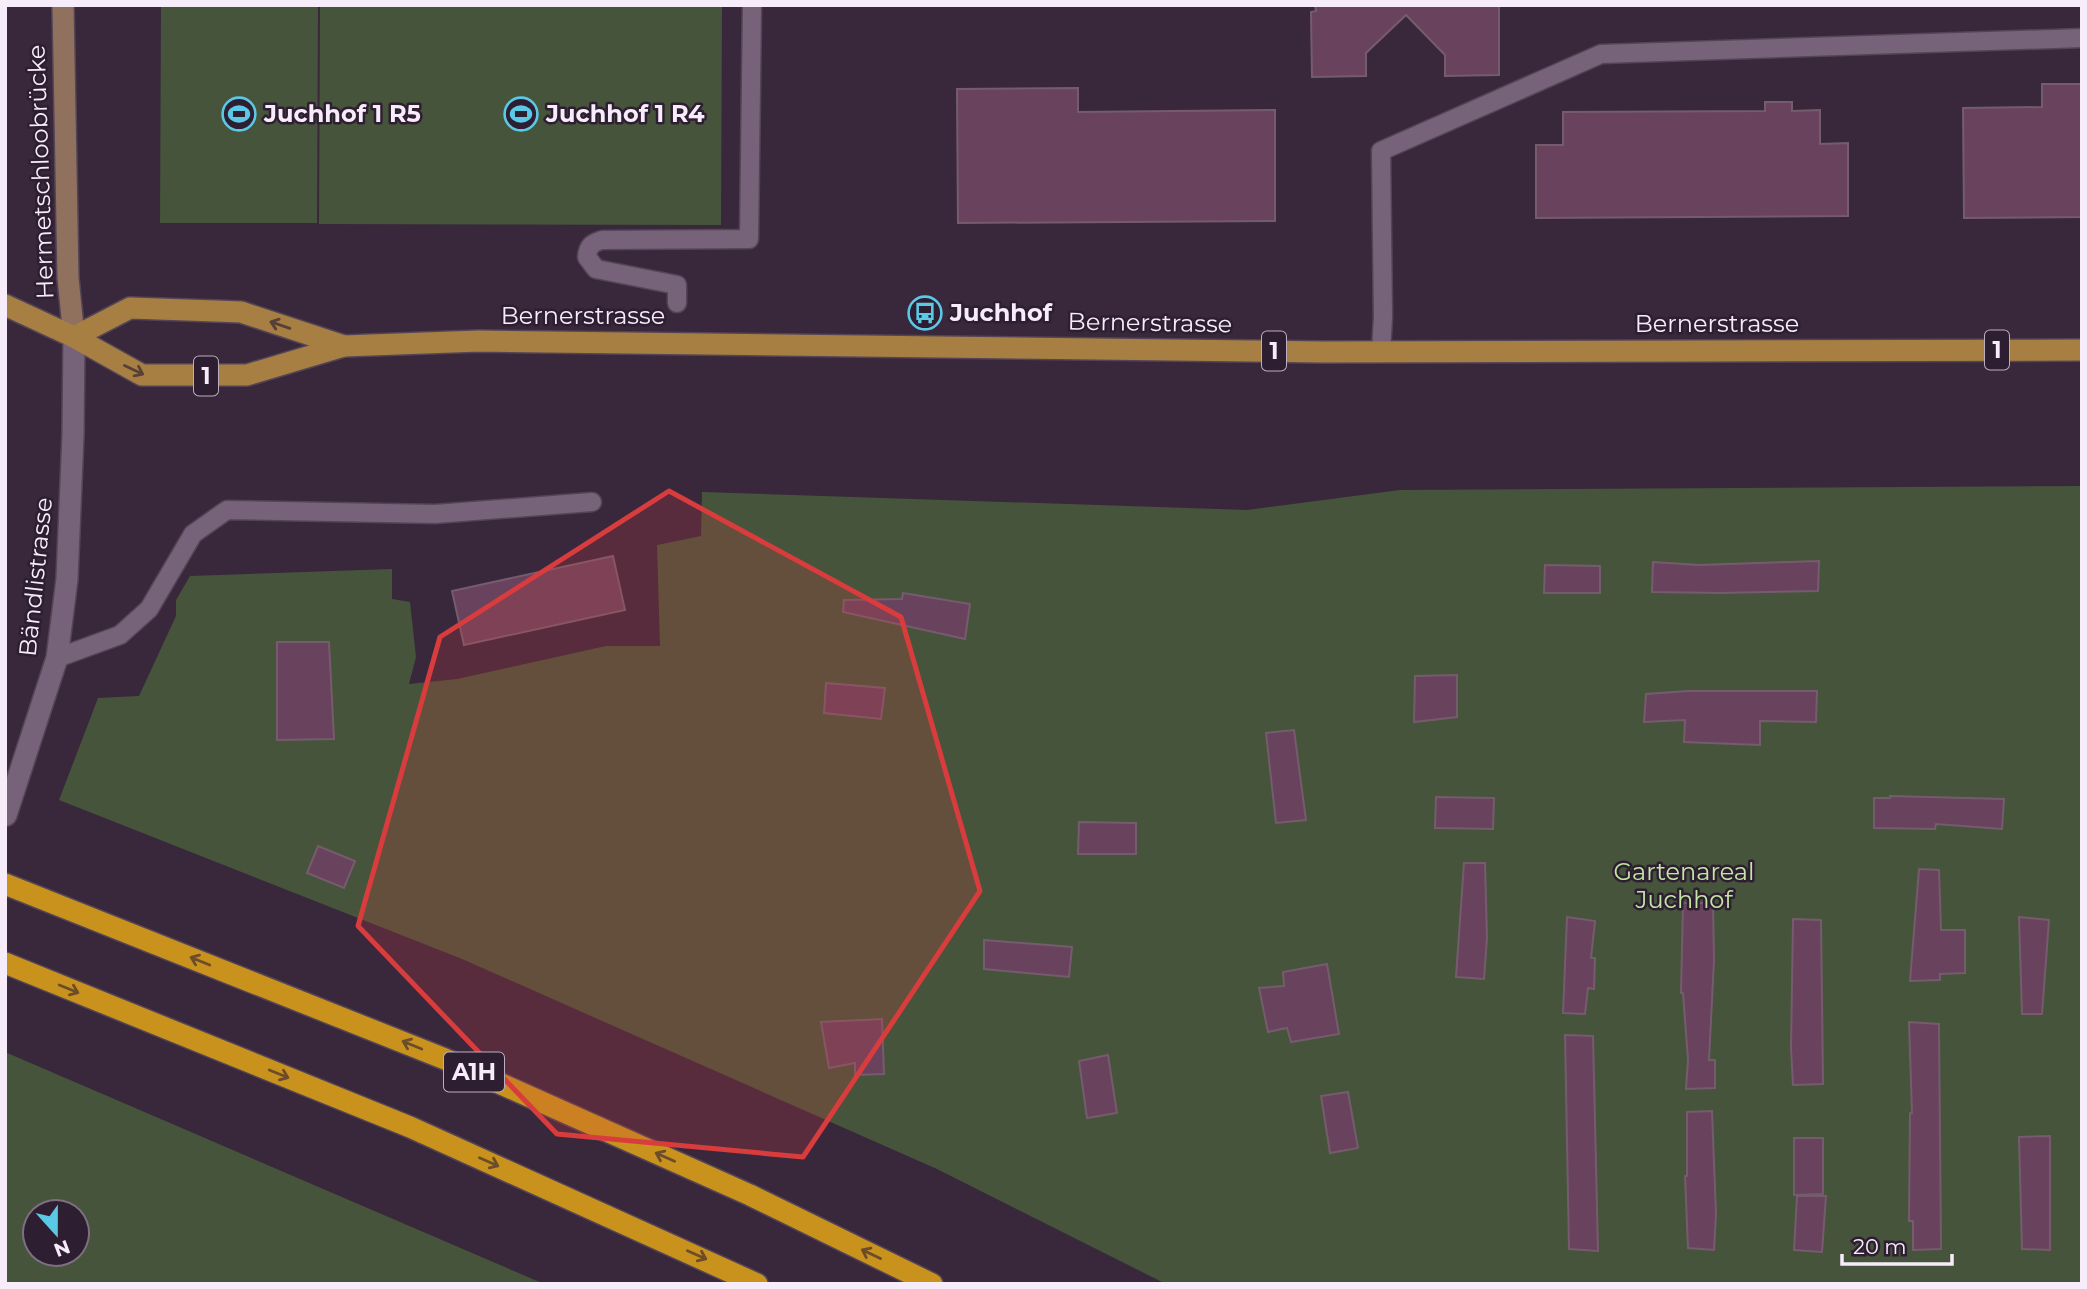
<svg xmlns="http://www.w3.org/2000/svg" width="2087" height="1289" viewBox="0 0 2087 1289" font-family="Montserrat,sans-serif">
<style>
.green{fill:#46543b;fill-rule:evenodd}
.building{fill:#69435d;stroke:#755c6d;stroke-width:2}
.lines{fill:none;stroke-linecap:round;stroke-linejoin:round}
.service-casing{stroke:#544556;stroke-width:21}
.tertiary-casing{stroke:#544556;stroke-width:24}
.secondary-casing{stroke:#544556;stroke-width:24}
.primary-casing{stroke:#544556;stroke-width:24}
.motorway-casing{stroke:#544556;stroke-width:24}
.service{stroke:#76637a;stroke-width:18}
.tertiary{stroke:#76637a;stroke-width:21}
.secondary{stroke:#8f715e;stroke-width:21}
.primary{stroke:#a77f42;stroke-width:21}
.motorway{stroke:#c8921c;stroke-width:21}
.oneway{stroke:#584037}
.oneway2{stroke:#6c4c29}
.marked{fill:#d93c3d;fill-opacity:0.2;stroke:#d93c3d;stroke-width:5;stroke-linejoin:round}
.labels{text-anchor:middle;stroke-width:5;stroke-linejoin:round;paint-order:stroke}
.shield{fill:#2e1e31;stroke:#bbaebd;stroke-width:2}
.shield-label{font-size:23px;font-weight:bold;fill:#f7ecf9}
.poi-label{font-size:24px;font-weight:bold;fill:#f7ecf9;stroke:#2e1e31;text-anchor:start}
.street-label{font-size:24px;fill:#f7ecf9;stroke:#2e1e31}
.park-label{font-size:24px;fill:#c3e6a5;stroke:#2e1e31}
</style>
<rect width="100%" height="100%" fill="#39283c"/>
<g class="green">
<polygon points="161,5 318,5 317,223 160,223"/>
<polygon points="320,5 722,5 721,225 319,224"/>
<polygon points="2082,486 2082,1284 1166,1284 937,1169 462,959 59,800 98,698 139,696 176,616 176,600 190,576 392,569 392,599 410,602 416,657 409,684 457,679 606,646 660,646 657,545 701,536 702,492 1247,510 1400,490"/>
<path d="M5 1052 544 1284H5ZM35 1212H77V1254H35Z"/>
</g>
<g class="building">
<polygon points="1315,5 1499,5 1499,75 1445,76 1445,55 1406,15 1366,53 1366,76 1312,77 1311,12 1316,11"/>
<polygon points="2042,84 2082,84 2082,217 1964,218 1963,108 2042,107"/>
<polygon points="1078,88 1078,112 1275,110 1275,221 958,223 957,89"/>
<polygon points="1765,102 1792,102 1792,111 1820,110 1820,144 1848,143 1848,216 1536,218 1536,145 1563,145 1563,112 1765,111"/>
<polygon points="613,556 625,610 464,645 452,591"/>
<polygon points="1819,561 1818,591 1719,593 1652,592 1653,562 1699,565"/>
<polygon points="1545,565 1600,566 1600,593 1544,593"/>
<polygon points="903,593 970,604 965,639 843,612 844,600 902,599"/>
<polygon points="277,642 329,642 334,739 277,740"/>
<polygon points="1457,675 1457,717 1414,722 1415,676"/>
<polygon points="826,683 885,688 881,719 824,713"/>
<polygon points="1688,691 1817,691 1816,722 1760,721 1760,745 1684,742 1685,720 1644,722 1646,694"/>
<polygon points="1294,730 1306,820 1276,823 1266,733"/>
<polygon points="1890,796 2004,799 2002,829 1936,824 1935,829 1874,828 1874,798 1890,798"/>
<polygon points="1436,797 1494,798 1493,829 1435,828"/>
<polygon points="1079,822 1136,823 1136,854 1078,854"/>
<polygon points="318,846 355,861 344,888 307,873"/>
<polygon points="1464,863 1485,863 1487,938 1484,979 1456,977"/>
<polygon points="1919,869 1939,870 1941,930 1965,930 1965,973 1940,974 1940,980 1910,981"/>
<polygon points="1683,903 1713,903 1714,960 1709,1060 1715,1060 1715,1088 1686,1089 1688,1060 1683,993 1681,993"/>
<polygon points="1567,917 1595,921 1591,958 1595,958 1594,989 1588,988 1585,1014 1563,1013"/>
<polygon points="2019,917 2049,920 2042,1014 2022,1014"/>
<polygon points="1793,919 1821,920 1823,1084 1793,1085 1791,1048"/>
<polygon points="984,940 1072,947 1069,977 984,969"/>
<polygon points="1327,964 1339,1034 1291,1042 1287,1028 1268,1032 1259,988 1284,986 1283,972"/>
<polygon points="882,1019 884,1074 855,1075 855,1063 829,1068 821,1022"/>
<polygon points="1909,1022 1939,1024 1941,1249 1913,1250 1913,1221 1909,1221 1910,1113 1912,1113"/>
<polygon points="1565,1035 1593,1036 1598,1251 1569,1249"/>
<polygon points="1108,1055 1117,1113 1087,1118 1079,1061"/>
<polygon points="1348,1092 1358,1148 1330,1153 1321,1096"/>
<polygon points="1712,1111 1716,1214 1714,1250 1688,1248 1685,1176 1687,1176 1687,1112"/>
<polygon points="2050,1136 2050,1250 2022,1249 2019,1137"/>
<polygon points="1794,1138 1823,1138 1823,1194 1794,1195"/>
<polygon points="1797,1196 1826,1196 1822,1252 1794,1250"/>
</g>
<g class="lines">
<defs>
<g id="service">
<path d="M677 303V285L596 269 587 257C588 246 592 243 602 240L749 239 752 5"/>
<polyline points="1381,351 1383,317 1381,151 1601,54 2082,38"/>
<polyline points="57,658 120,635 149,609 193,534 227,510 435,514 592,502"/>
</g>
<polyline id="tertiary" points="6,815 57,658 67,579 73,435 74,337"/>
<polyline id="secondary" points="63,5 68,278 74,337"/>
<g id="primary">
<polyline points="5,305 74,337 142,375 247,375 344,346 479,341 1322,352 2082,350"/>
<polyline points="74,337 130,308 215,311 241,312 344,346"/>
</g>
<g id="motorway">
<polyline points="5,884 445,1059 750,1195 932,1284"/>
<polyline points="5,963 410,1127 757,1284"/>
</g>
</defs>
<use href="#service" class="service-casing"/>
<use href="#tertiary" class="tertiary-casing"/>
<use href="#secondary" class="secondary-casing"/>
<use href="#primary" class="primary-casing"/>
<use href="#motorway" class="motorway-casing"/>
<use href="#service" class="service"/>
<use href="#tertiary" class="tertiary"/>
<use href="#secondary" class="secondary"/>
<use href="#primary" class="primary"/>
<use href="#motorway" class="motorway"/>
</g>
<defs><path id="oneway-shaft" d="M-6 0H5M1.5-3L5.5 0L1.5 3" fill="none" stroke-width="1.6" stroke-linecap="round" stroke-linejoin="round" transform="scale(1.75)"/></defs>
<g class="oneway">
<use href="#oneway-shaft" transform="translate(280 325) rotate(-161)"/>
<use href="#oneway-shaft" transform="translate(134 370) rotate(25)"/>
</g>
<g class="oneway2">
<use href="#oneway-shaft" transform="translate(200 961) rotate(-158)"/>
<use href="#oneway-shaft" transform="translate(69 989) rotate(22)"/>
<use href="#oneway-shaft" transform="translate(412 1045) rotate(-158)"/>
<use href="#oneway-shaft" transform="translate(279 1074) rotate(22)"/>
<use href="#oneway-shaft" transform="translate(665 1157) rotate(-156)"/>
<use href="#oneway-shaft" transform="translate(489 1162) rotate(24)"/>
<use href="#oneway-shaft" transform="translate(871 1254) rotate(-154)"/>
<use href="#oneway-shaft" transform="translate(697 1255) rotate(24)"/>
</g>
<path class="marked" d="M669 491 901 617 980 891 803 1157 557 1134 358 926 440 637Z"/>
<defs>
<symbol id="stadium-ring" viewBox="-11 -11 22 22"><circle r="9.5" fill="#2e1e31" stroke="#5bc8e6" stroke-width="1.5"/><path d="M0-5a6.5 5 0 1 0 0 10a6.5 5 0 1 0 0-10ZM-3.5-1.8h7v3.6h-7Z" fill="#5bc8e6"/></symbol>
<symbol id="bus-ring" viewBox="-11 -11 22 22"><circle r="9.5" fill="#2e1e31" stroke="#5bc8e6" stroke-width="1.5"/><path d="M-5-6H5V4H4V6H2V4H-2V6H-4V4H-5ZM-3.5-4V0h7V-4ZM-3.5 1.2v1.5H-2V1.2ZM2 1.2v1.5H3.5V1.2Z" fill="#5bc8e6"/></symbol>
</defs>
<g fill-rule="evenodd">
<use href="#stadium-ring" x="220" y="95" width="38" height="38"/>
<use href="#stadium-ring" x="502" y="95" width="38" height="38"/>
<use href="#bus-ring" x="906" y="294" width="38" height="38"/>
</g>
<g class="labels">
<g class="shield">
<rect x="1985" y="330.5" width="24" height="39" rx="5"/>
<rect x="1262" y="331.5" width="24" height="39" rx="5"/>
<rect x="194" y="356.5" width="24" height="39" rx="5"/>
<rect x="444" y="1052.5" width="60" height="39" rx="5"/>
</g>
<g class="shield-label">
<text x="1997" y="358">1</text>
<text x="1274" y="359">1</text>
<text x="206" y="384">1</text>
<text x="474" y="1080">A1H</text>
</g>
<g class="poi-label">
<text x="264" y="122">Juchhof 1 R5</text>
<text x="546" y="122">Juchhof 1 R4</text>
<text x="950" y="321">Juchhof</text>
</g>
<g class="street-label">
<text transform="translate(41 172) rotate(-92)" y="8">Hermetschloobrücke</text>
<text x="583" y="324">Bernerstrasse</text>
<text transform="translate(1150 323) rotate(1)" y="8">Bernerstrasse</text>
<text x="1717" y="332">Bernerstrasse</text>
<text transform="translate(36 577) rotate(-84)" y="8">Bändlistrasse</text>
</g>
<g class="park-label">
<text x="1684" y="880">Gartenareal<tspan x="1684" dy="28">Juchhof</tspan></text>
</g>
</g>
<rect width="2087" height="1289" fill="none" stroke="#f7ecf9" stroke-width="14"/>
<g transform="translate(56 1233) rotate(159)"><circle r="33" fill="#2e1e31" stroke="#7e7081" stroke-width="2"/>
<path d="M0-5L12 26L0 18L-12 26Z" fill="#5bc8e6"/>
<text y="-10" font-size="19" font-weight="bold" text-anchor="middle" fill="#f7ecf9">N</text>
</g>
<path d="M1842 1254v10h110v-10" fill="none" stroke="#f7ecf9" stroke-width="3.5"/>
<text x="1853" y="1254" font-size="21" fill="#f7ecf9" stroke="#2e1e31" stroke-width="5" paint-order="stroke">20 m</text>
</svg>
